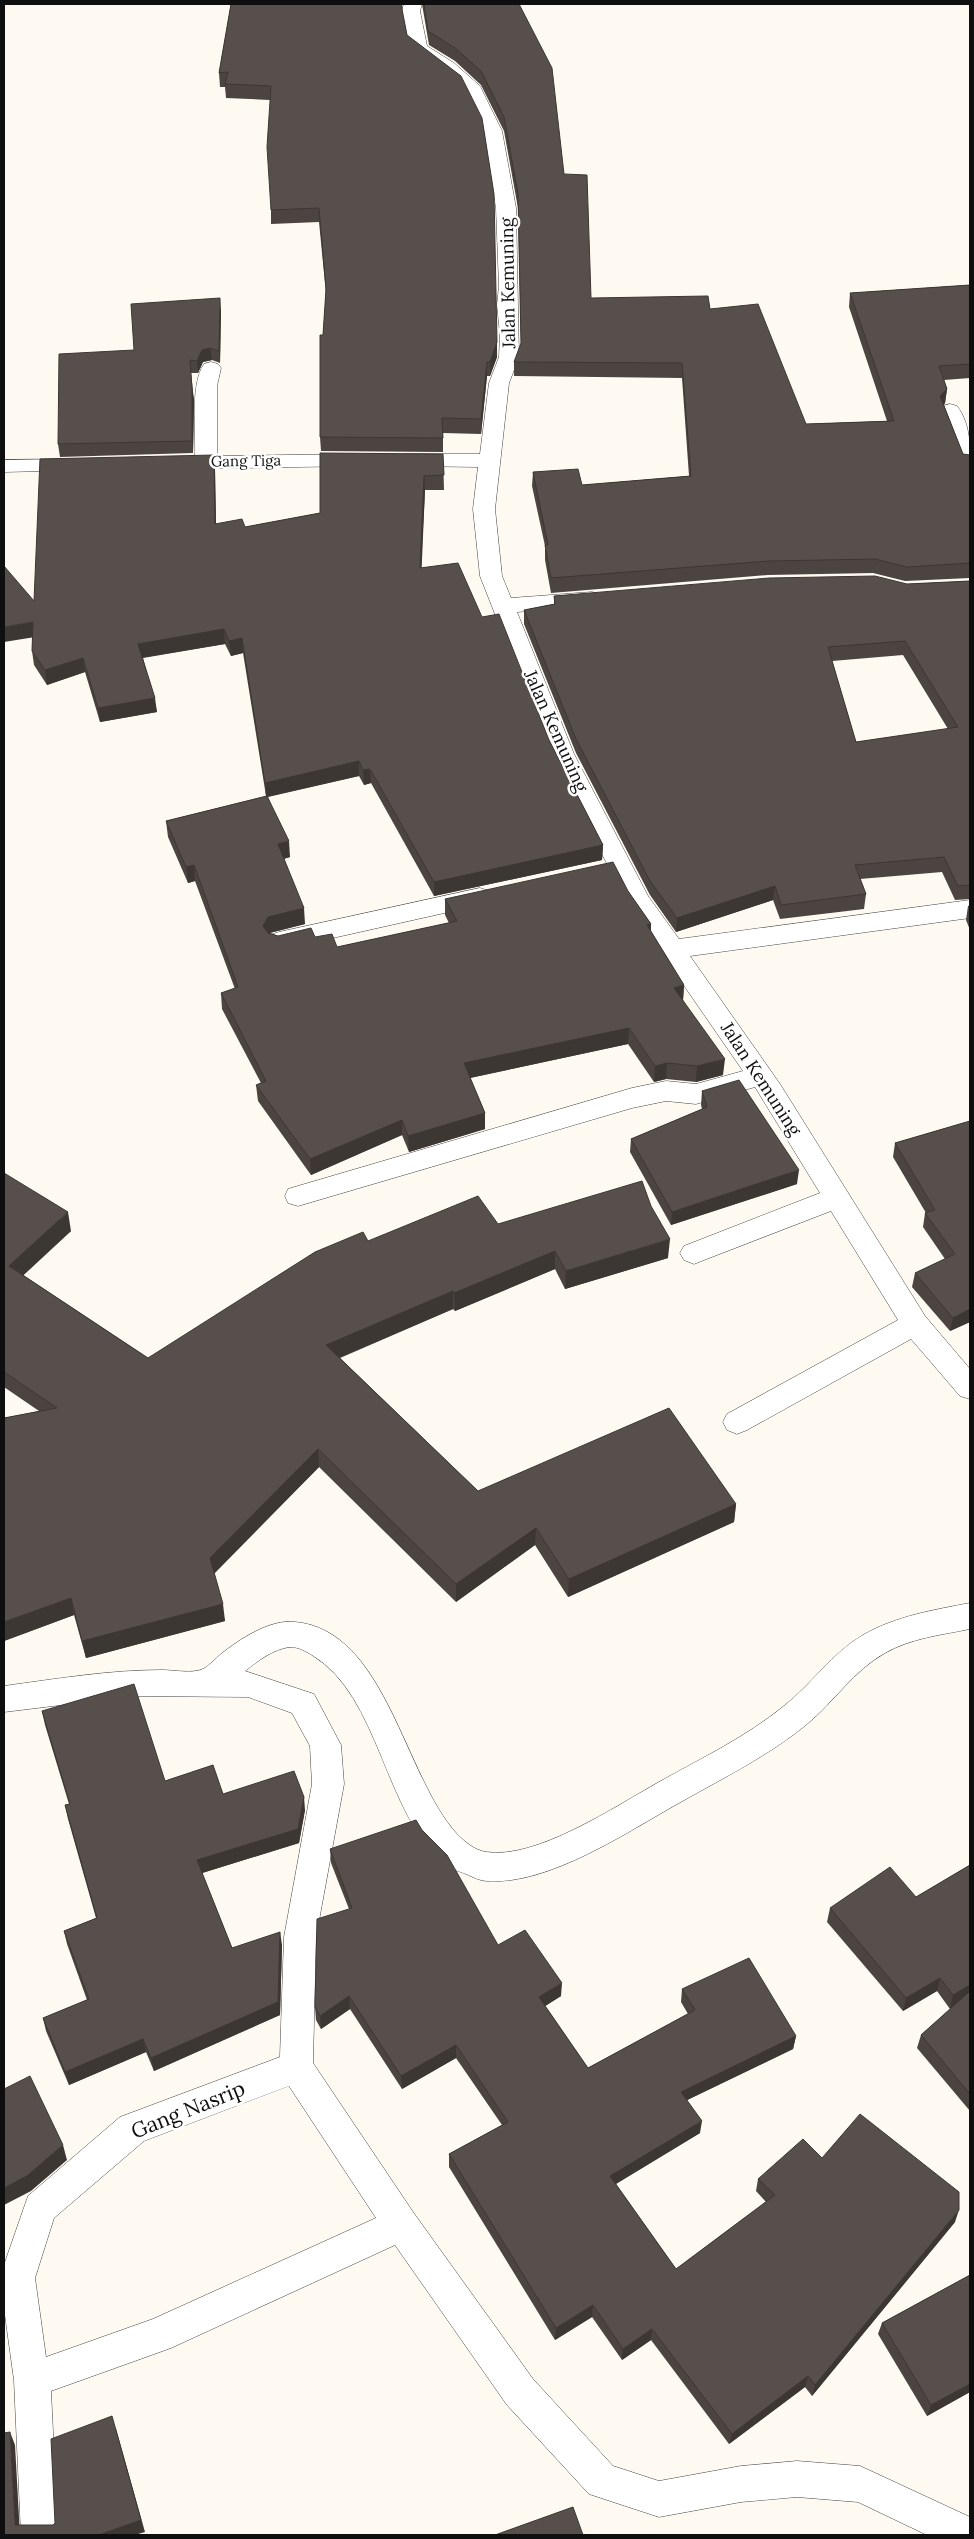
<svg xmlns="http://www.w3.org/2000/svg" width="974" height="2539" viewBox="0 0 974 2539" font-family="Lora,serif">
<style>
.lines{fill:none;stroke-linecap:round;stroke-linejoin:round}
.minor-casing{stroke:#424242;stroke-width:1}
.minor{fill:#fff;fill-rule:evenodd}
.wall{fill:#4b4440;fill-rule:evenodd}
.shaded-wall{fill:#3d3734}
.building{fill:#574f4b;stroke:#3d3734;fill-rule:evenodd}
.labels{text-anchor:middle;stroke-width:5;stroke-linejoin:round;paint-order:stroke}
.far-street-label{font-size:15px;fill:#0f0f0f;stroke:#fff}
.street-label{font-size:18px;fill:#0f0f0f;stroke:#fff}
.near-street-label{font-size:21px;fill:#0f0f0f;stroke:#fff}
</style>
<rect width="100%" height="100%" fill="#fffaf1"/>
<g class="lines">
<defs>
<g id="minor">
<polygon points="404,4 422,4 420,11 427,46 454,63 480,86 502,131 516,208 519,357 509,383 495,509 502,576 511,598 592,592 600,594 603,599 600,604 592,606 517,612 574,754 648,896 679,939 970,900 970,918 690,956 780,1084 925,1316 970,1369 970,1399 960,1396 911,1339 747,1430 737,1434 727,1430 723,1422 727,1414 898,1320 831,1211 704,1260 694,1264 684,1260 680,1253 684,1246 820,1193 755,1087 696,1104 666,1101 632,1108 298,1206 288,1203 285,1196 288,1189 298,1186 632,1088 666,1081 696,1084 743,1071 629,906 550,754 480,576 473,509 478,467 407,466 399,465 396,460 399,455 407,454 480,454 489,383 499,357 500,334 497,305 499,286 496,208 484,131 463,89 409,48 402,11"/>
<path d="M211 362 218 364 221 368 217 386V456L356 454 364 455 367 460 364 465 356 466 177 469 169 468 166 463 169 458 195 456C196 432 190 383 204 364Z"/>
<path d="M950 404 957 406C971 425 970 446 970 468L962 467 959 462 940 410 943 406Z"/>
<polygon points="76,459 84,460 87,465 84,470 4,472 4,460"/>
<polygon points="480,888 489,891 492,897 489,903 279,950 270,947 266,941 270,935 279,932"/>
<path d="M970 1603V1629C941 1635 911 1638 885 1653 854 1670 834 1702 806 1725 768 1756 723 1778 679 1803 627 1832 549 1885 488 1881 480 1881 473 1877 466 1874 459 1871 450 1869 445 1865 383 1812 381 1697 312 1655 305 1651 299 1647 290 1647 273 1649 258 1661 245 1671L314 1694 341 1745 344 1784 316 1937 313 2063 413 2212 533 2379 613 2466 659 2481 741 2466 797 2461 860 2466 970 2517V2535H927L858 2502 797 2497 741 2502 659 2517 589 2494 507 2405 395 2245 171 2348 51 2391 58 2535H21L14 2380 4 2308V2265L28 2196 120 2117 280 2057 284 1937 312 1784 310 1746 292 1713 248 1697 135 1696 4 1712V1686C56 1679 109 1670 162 1670 173 1670 193 1674 203 1669 209 1666 215 1659 221 1654 240 1639 270 1619 295 1622 386 1630 404 1777 457 1834 465 1842 474 1850 486 1852 536 1860 616 1806 659 1782 702 1758 746 1737 784 1706 812 1684 832 1653 863 1635 896 1616 934 1610 970 1603ZM289 2086 376 2218 153 2319 46 2357 35 2278 54 2218 144 2141Z"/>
</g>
</defs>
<use href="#minor" class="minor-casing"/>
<use href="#minor" class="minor"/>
</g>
<g class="wall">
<polygon points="231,4 402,4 401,6 407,35 497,342 497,357 490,376 487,376 481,434 443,433 443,452 321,451 320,437 323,335 326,293 319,222 271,224 271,210 270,100 226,98 225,87 220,87 219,73"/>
<polygon points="422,4 519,4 564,174 591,298 710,309 806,424 887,421 849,307 850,293 970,285 970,378 944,380 947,389 945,403 944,405 963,454 970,455 970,578 905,581 873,573 768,575 551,593 545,560 545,546 532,486 533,472 582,485 689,476 682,378 514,376 514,362 521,344 518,208 504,131 481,85 455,61 429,45"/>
<polygon points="221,310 220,363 212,360 203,362 198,373 191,373 194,400 193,453 60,457 58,444 134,350"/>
<polygon points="443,454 444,490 425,490 421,568 482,617 549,740 603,845 602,860 434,896 371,783 364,785 359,776 268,797 290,857 284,859 305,924 270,933 278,936 315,937 337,947 449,923 445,915 445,899 628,891 651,924 651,931 684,985 683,1000 723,1075 696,1082 666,1079 654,1082 628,1044 470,1078 485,1113 485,1129 409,1152 402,1135 311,1175 258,1101 256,1085 261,1083 222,1009 221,993 235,989 195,881 188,883 168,837 166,821 266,796 243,653 231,656 225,644 143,658 157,712 100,722 85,672 47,685 34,665 32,651 34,601 215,469 216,524 245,527 320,513"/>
<path d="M970 581V899L955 900 942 872 860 879 866 894 864 909 780 919 773 900 676 932 650 895 576 753 524 624V610L554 604V596L907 584ZM903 655 948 729 856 742 832 661Z"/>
<polygon points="970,905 970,930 966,920 968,906"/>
<polygon points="702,1091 797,1184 671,1225 630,1152 631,1139 702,1109 701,1105"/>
<polygon points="970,1121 970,1322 950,1331 912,1287 915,1273 945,1259 923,1227 925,1213 926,1213 893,1157 895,1143"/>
<polygon points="4,1173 71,1231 23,1275 148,1358 368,1241 498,1224 668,1258 565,1289 555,1269 455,1311 453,1309 340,1358 478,1491 736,1504 734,1522 568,1597 535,1545 456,1602 319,1467 214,1573 225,1621 86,1658 74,1615 4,1641 4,1418 39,1411 4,1387"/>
<polygon points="42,1711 165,1781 223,1794 305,1810 299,1843 202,1873 232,1948 282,1945 280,2015 154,2071 146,2052 69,2085 46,2031 43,2018 87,2000 67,1944 64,1931 96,1918 68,1819 65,1805 69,1804 45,1725"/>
<polygon points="330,1849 498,1945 561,1996 545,2006 588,2068 688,2014 681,2002 682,1989 796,2036 793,2049 687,2100 700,2133 616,2184 676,2269 766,2202 756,2191 758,2179 822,2158 955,2222 812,2396 805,2387 729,2444 651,2340 622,2360 592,2317 555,2340 449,2167 449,2154 502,2125 456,2058 402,2089 350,2009 321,2029 316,2020 315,2007 349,1909 331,1863"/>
<polygon points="970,1865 970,2111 917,2048 921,2035 953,2007 950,2009 937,1991 903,2011 827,1922 830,1908 916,1897"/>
<polygon points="970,2275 970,2392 927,2416 878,2334 882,2323"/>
</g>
<g class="shaded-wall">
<polygon points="220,298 221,310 220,363 219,351"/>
<polygon points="497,342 497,357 490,376 490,362"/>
<polygon points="210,348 212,360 203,362 198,373 197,361 202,350"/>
<polygon points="487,362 487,376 481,434 481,419"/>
<polygon points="192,388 194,400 193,453 192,441"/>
<polygon points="947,389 945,403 938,411 940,396"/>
<polygon points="214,455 215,469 216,538 215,524"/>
<polygon points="424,476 425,490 421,583 420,568"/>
<polygon points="33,622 35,637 4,642 4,627"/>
<polygon points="224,629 225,644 140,658 138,644"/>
<polygon points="242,638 243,653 231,656 229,641"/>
<polygon points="83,658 85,672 47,685 45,670"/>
<polygon points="155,698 157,712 100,722 98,708"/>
<polygon points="359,761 359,776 266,797 265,783"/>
<polygon points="370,769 371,783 364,785 363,770"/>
<polygon points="289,841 290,857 279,860 278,844"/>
<polygon points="603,845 602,860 434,896 434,882"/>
<polygon points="194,865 195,881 188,883 186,867"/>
<polygon points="775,886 773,900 676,932 677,918"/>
<polygon points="304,908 305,924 269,933 264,942 263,926 268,917"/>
<polygon points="651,924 650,940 647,925"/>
<polygon points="684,985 683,1001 674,988"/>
<polygon points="629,1028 628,1044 465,1079 464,1063"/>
<polygon points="725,1059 723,1075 696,1082 697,1066"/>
<polygon points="667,1063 666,1079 654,1082 655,1066"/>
<polygon points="485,1113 485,1129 409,1152 408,1136"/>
<polygon points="402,1120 402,1135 311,1175 310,1159"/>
<polygon points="799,1170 797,1184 671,1225 672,1212"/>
<polygon points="68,1212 71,1231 13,1285 9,1266"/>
<polygon points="670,1239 668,1258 565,1289 566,1271"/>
<polygon points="555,1251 555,1269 455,1311 454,1293"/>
<polygon points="453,1291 453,1309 327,1363 326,1345"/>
<polygon points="970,1309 970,1322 950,1331 953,1318"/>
<polygon points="318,1449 319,1467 212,1576 210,1558"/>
<polygon points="736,1504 734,1522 568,1597 569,1579"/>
<polygon points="536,1528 535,1545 456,1602 456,1584"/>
<polygon points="71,1598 74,1615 4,1641 4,1622"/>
<polygon points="223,1604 225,1621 86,1658 82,1641"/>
<polygon points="304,1797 305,1810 299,1843 199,1874 197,1860"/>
<polygon points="280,1932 282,1945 280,2015 154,2071 151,2058"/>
<polygon points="940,1978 937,1991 903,2011 906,1998"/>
<polygon points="562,1983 561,1996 539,2010 539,1997"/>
<polygon points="970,1985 970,1996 950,2009 953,1995"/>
<polygon points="349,1996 350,2009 321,2029 320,2016"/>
<polygon points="796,2036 793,2049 679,2104 681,2092"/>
<polygon points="143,2039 146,2052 69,2085 65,2072"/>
<polygon points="456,2045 456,2058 402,2089 401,2076"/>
<polygon points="702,2121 700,2133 609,2188 610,2176"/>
<polygon points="63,2145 67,2160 31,2191 4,2205 4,2188"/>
<polygon points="959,2210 955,2222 812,2396 815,2385"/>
<polygon points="593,2305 592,2317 555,2340 556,2328"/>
<polygon points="652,2329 651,2340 622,2360 623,2349"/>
<polygon points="808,2376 805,2387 729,2444 732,2434"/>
<polygon points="970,2384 970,2392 927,2416 931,2405"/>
<polygon points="116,2429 145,2532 135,2535 99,2535"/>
<polygon points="10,2432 15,2445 20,2535 15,2525"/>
</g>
<g class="building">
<polygon points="231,4 401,4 407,35 461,76 482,118 494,194 497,342 490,362 487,362 481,419 442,418 443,438 320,437 320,335 323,335 326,289 319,208 271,210 267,147 271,86 225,84 228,72 219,73"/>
<polygon points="424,4 519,4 552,68 564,174 587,175 591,298 708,296 710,309 758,304 806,424 894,421 850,293 970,285 970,364 939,366 947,389 940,396 963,454 970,455 970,563 907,567 875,559 769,561 551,578 545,545 548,545 533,472 578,469 582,485 691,476 682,363 514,362 521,343 518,194 504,117 481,71 455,48 428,31"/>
<polygon points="220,298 219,351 210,348 202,350 197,361 190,360 192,388 192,441 58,444 59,354 134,350 131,304"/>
<polygon points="320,453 443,454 444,475 424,476 420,568 458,563 482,617 499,614 549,740 603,845 434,882 370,769 363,770 359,761 265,783 242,638 229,641 224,629 138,644 155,698 98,708 83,658 45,670 32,651 33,622 4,627 4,566 34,601 40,459 214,455 215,524 242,519 245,527 320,513"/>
<path d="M875 576 907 584 970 581V885L958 886 944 857 855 865 866 894 781 905 775 886 677 918 650 881 576 739 524 610 555 604 554 596 769 578ZM905 641 958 727 856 742 828 647Z"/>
<polygon points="267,796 289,841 278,844 304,908 268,917 263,926 268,933 278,936 311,928 315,937 332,934 337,947 457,921 445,899 613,862 628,891 651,924 647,925 684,985 674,988 725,1059 697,1066 667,1063 655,1066 629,1028 464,1063 485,1113 408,1136 402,1120 310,1159 256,1085 266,1081 221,993 238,987 194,865 186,867 166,821"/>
<polygon points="739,1080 799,1170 672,1212 631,1139 707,1107 702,1091"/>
<polygon points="970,1121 970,1309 953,1318 915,1273 955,1254 925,1213 935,1210 895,1143"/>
<polygon points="4,1173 68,1212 9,1266 148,1358 315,1252 363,1232 368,1241 478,1196 498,1224 642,1181 651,1206 670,1239 566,1271 555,1251 454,1293 453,1291 326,1345 478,1491 669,1408 736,1504 569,1579 536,1528 456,1584 318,1449 210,1558 223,1604 82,1641 71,1598 4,1622 4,1418 57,1408 4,1372"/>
<polygon points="134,1684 165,1781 213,1765 223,1794 294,1771 304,1797 298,1829 197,1860 232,1948 280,1932 278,2002 151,2058 143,2039 65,2072 43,2018 89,1999 64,1931 97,1918 65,1805 70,1804 42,1711"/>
<polygon points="416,1820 422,1830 447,1855 498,1945 525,1930 562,1983 539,1997 588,2068 695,2010 682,1989 749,1958 796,2036 681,2092 702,2121 610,2176 676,2269 775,2195 758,2179 803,2139 822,2158 860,2114 959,2192 959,2210 815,2385 808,2376 732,2434 652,2329 623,2349 593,2305 556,2328 449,2154 508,2122 456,2045 401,2076 349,1996 320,2016 315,2007 317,1919 352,1908 330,1849"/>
<polygon points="970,1865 970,1985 953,1995 940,1978 906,1998 830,1908 890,1867 916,1897"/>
<polygon points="970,1991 970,2094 921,2035"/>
<polygon points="30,2076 63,2145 27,2176 4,2188 4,2089"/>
<polygon points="970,2275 970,2384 931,2405 882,2323"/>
<polygon points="112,2416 141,2520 99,2535 4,2535 4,2433 10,2432 15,2525 53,2525 55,2523 51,2439"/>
<polygon points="573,2507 583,2535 495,2535"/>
</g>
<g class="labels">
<g class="far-street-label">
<text transform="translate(246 461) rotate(-1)" y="5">Gang Tiga</text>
</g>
<g class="street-label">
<text transform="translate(508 283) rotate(-91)" y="6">Jalan Kemuning</text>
<text transform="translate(556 731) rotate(66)" y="6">Jalan Kemuning</text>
<text transform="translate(761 1079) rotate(57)" y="6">Jalan Kemuning</text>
</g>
<g class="near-street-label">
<text transform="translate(188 2110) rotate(-22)" y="7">Gang Nasrip</text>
</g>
</g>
<rect width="974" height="2539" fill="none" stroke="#0f0f0f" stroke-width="10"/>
</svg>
